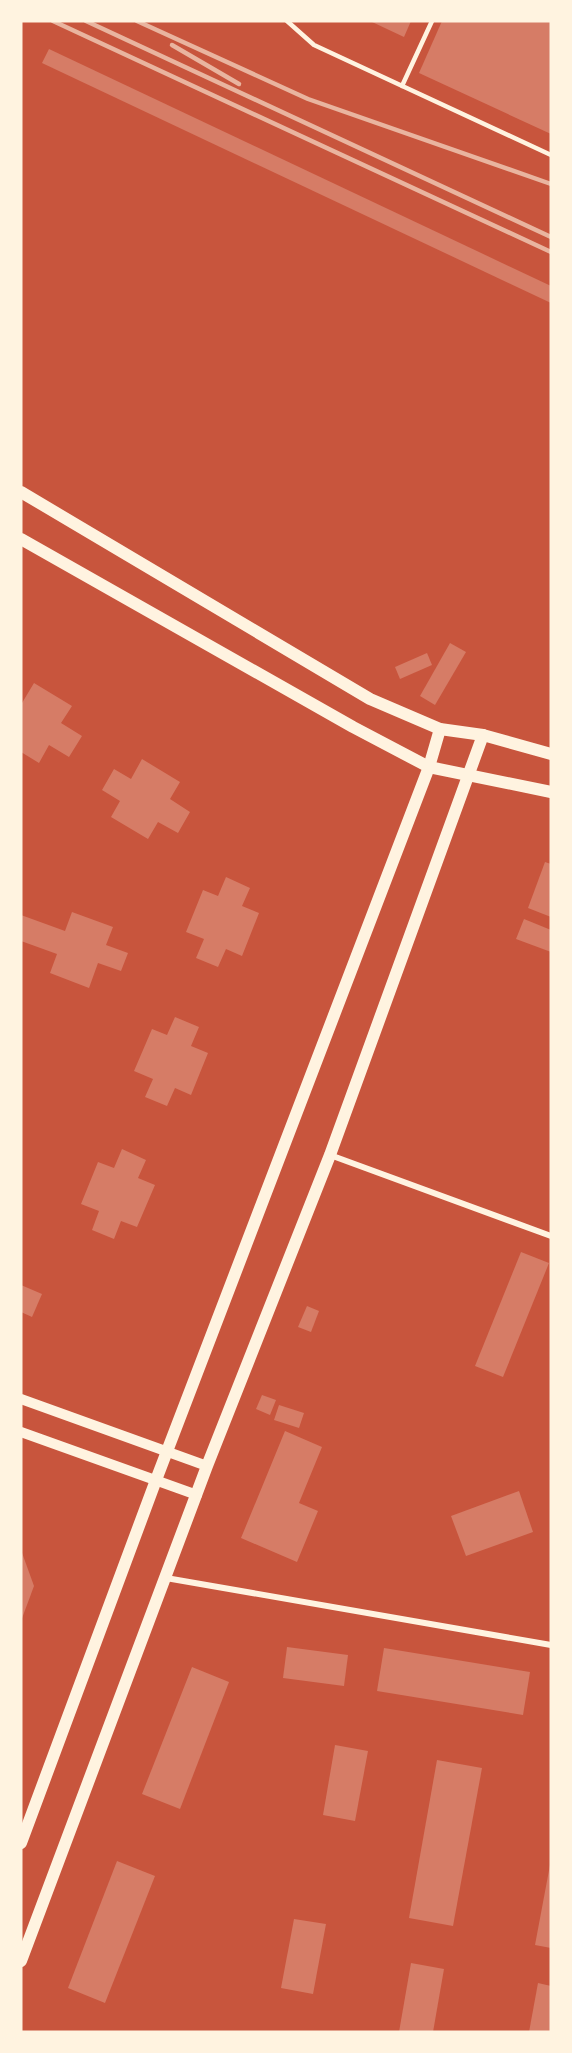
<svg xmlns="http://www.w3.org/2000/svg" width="572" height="2053" viewBox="0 0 572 2053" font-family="'Source Sans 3',sans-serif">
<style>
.building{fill:#d67c66}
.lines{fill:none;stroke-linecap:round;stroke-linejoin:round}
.service{stroke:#fff3e0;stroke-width:4.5}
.minor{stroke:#fff3e0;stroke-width:6}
.tertiary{stroke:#fff3e0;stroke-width:10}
.secondary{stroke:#fff3e0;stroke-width:12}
.rail{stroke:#e9b49f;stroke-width:4.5}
</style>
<rect width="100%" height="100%" fill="#c8553d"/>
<g class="building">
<polygon points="370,21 411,21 404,37"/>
<polygon points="442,21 551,21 551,134 419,73"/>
<polygon points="49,49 551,286 551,303 42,63"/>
<polygon points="450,643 466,652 435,705 420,696"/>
<polygon points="427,653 432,665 400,679 395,667"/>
<polygon points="34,683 72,706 61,723 82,736 69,757 49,745 39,763 21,752 21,702 22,703"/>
<polygon points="142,759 180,782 170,799 190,812 178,833 158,822 148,839 111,817 120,801 102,790 114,769 131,779"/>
<polygon points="545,862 551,864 551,917 528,908"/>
<polygon points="226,877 250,888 242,906 259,913 242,956 226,949 218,967 196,958 204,939 186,932 203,890 218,896"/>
<polygon points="72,912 113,927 106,945 128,953 121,971 98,963 89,988 50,973 57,954 21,941 21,915 65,931"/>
<polygon points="524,919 551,930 551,952 516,939"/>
<polygon points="175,1017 199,1027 191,1046 208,1053 191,1095 175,1088 167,1106 145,1097 153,1079 134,1071 152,1029 167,1035"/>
<polygon points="122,1149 146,1160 138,1178 155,1185 137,1227 121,1221 114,1239 92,1230 99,1211 81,1204 98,1162 114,1168"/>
<polygon points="521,1252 549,1263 503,1377 475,1366"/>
<polygon points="21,1285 42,1294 32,1317 21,1312"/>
<polygon points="307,1306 319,1311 311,1332 298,1327"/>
<polygon points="262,1395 276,1400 270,1415 256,1409"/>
<polygon points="279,1405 304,1413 299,1428 274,1420"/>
<polygon points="285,1431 322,1447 299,1503 318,1511 297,1562 241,1538"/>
<polygon points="519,1491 533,1532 466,1556 451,1516"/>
<polygon points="21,1550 34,1586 21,1621"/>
<polygon points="287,1647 348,1655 344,1686 283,1678"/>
<polygon points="384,1648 530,1672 523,1715 377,1691"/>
<polygon points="192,1667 229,1682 180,1809 142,1794"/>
<polygon points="335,1745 368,1751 355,1821 323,1815"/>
<polygon points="437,1760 482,1768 453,1926 409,1918"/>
<polygon points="117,1861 155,1876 105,2003 68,1988"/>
<polygon points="550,1865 551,1866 551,1948 535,1945"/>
<polygon points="294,1919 326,1924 313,1994 281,1988"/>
<polygon points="411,1963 444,1969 433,2032 399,2032"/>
<polygon points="538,1983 551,1986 551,2032 529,2032"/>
</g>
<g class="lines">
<g class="service">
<polyline points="287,21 314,45 551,155"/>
<polyline points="402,86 432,21"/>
</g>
<g class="minor">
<polyline points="330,1155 551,1236"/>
<polyline points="166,1578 551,1645"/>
</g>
<g class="tertiary">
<polyline points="21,1399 207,1466"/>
<polyline points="21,1432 197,1495"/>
</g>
<g class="secondary">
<polyline points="21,492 370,699 440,729 483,735 551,754"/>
<polyline points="21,539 353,727 429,767 551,792"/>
<polyline points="21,1843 156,1480 429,767 440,729"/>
<polyline points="21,1961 207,1466 330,1155 483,735"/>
</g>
<g class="rail">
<polyline points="53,21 551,252"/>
<polyline points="86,21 551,237"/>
<polyline points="137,21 308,99 551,184"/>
<polyline points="172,45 239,84"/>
</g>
</g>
<rect width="572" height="2053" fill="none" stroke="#fff3e0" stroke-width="45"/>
</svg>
